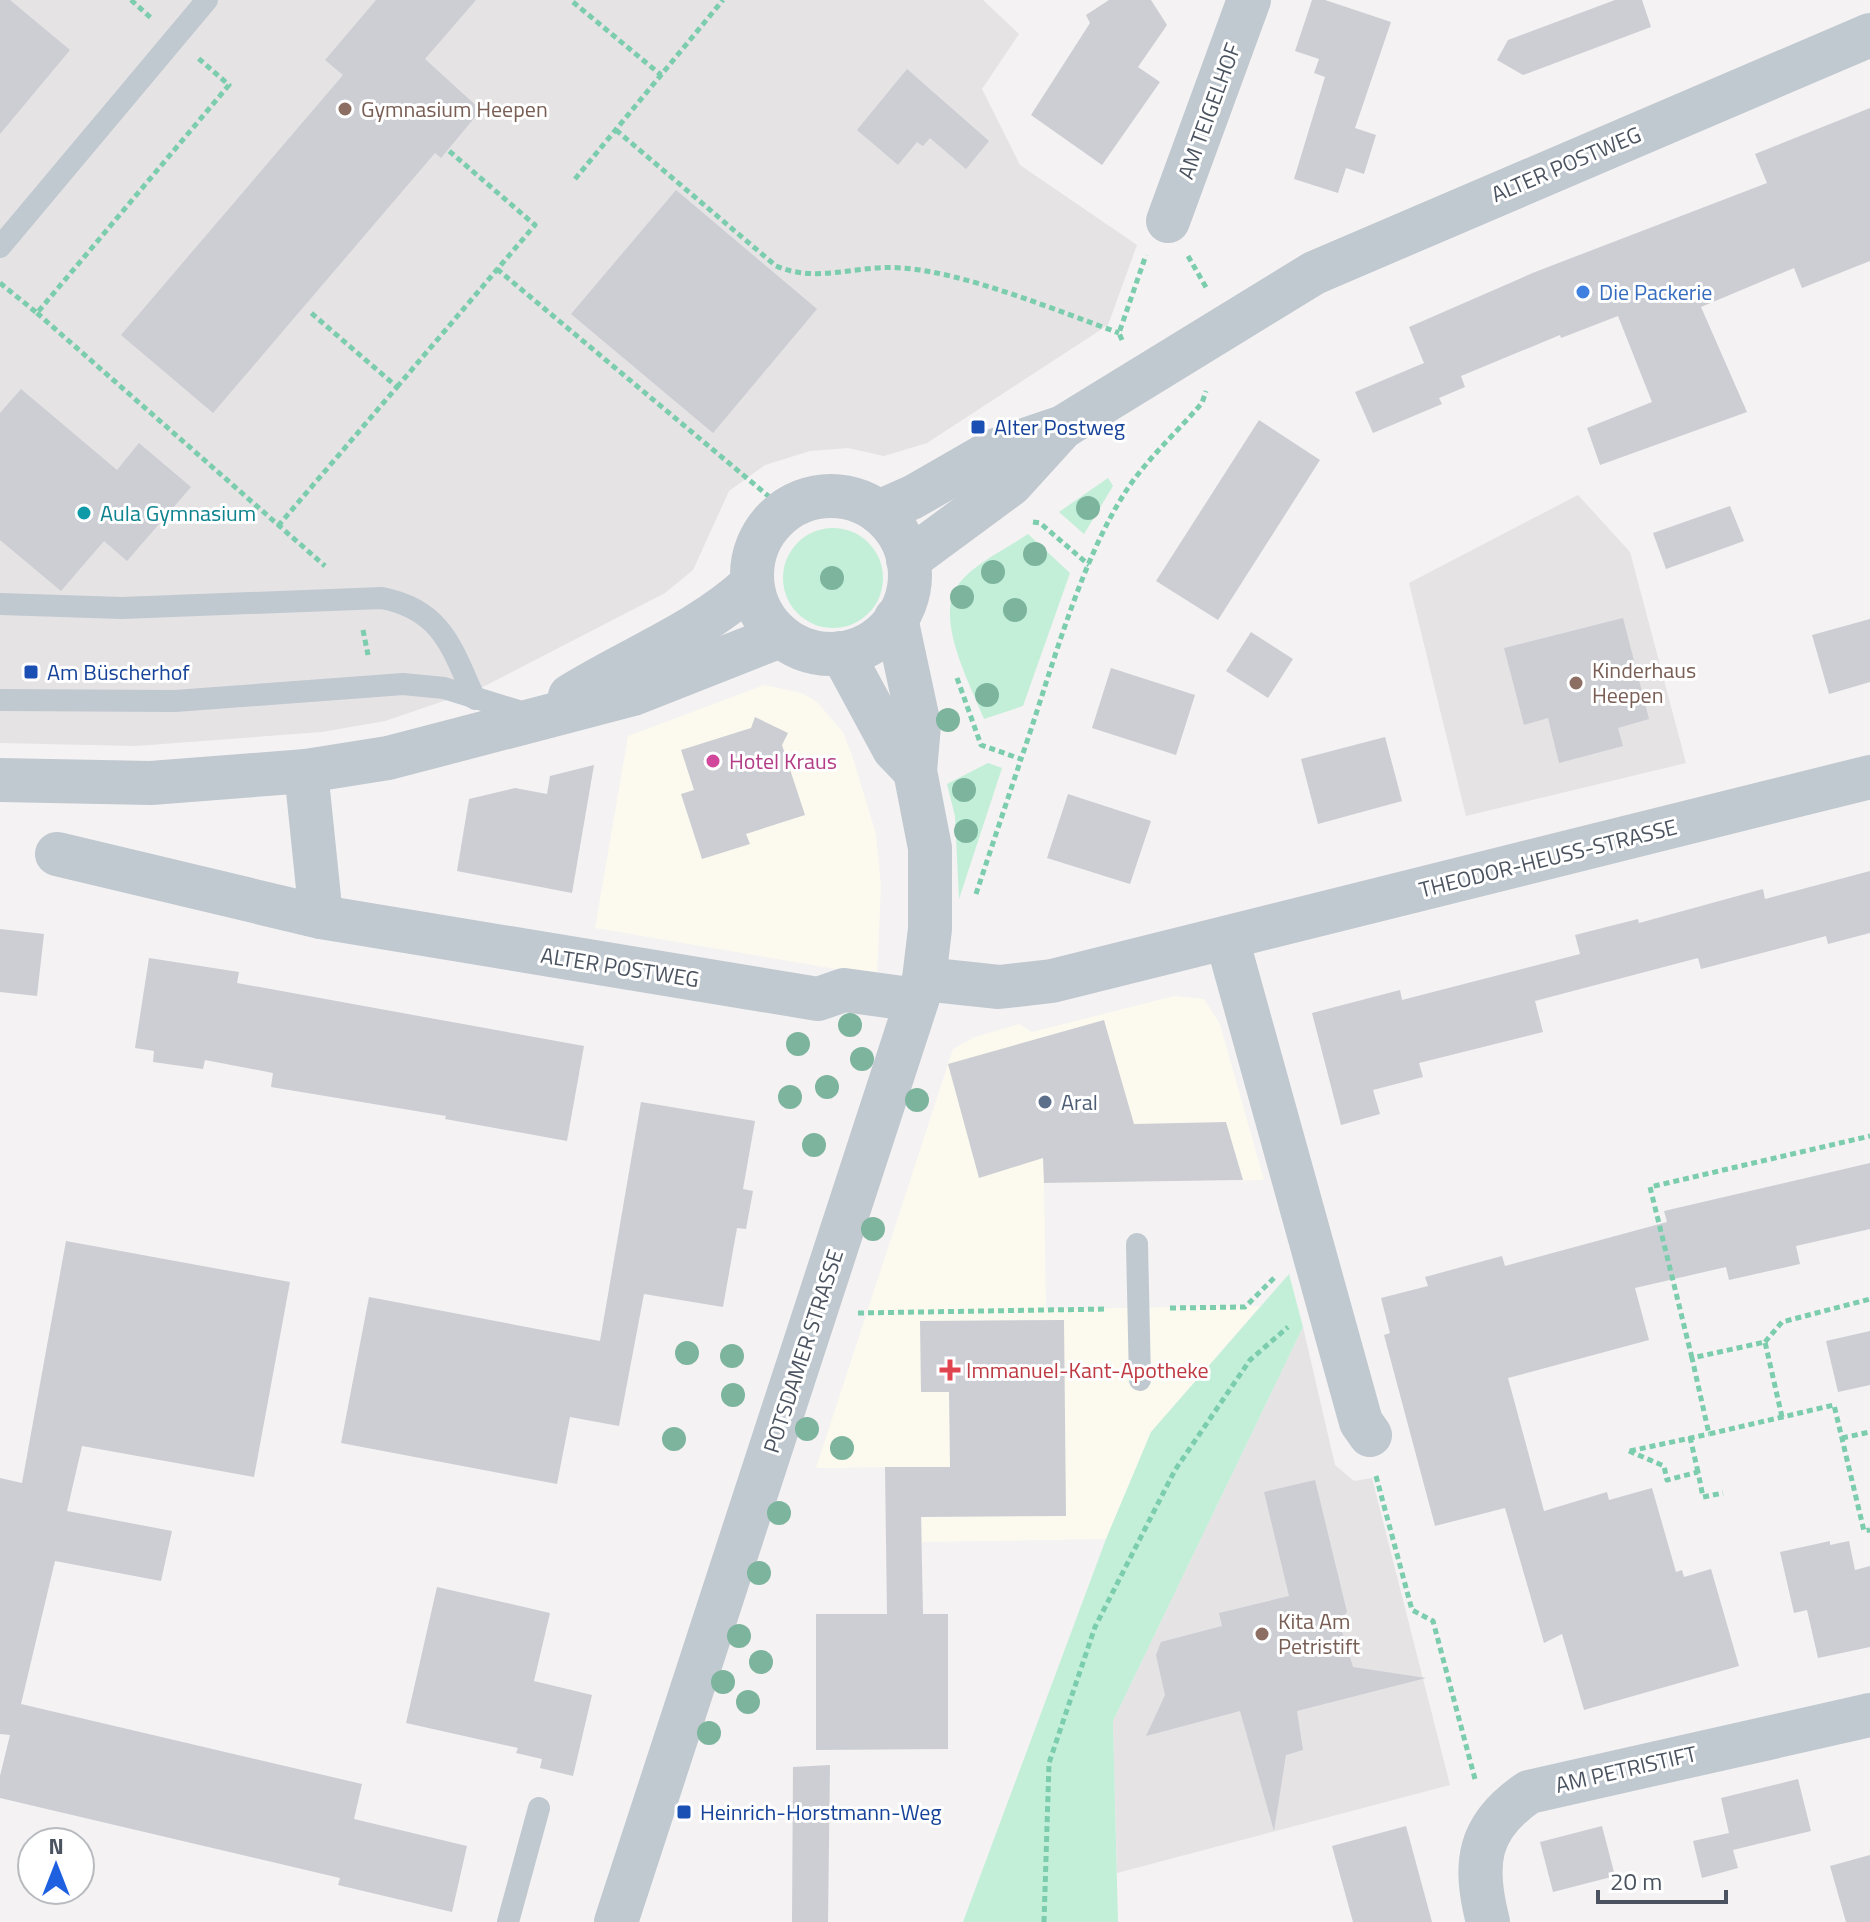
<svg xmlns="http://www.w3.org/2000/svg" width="1870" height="1922" viewBox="0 0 1870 1922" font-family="'Titillium Web',sans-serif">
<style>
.commercial{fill:#fcfaee}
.education{fill:#e5e3e4}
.green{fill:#c3efd9}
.building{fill:#ccced4}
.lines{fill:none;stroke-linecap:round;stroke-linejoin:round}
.path{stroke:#7bcdad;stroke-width:5;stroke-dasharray:6 4;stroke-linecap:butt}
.service{stroke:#c0c8d0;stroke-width:22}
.minor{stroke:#c0c8d0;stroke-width:44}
.tertiary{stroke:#c0c8d0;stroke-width:44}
.tree{fill:#7cb49d}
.education-dot{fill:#8d6e63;stroke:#fff;stroke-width:3}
.shop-dot{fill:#3f7fe0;stroke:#fff;stroke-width:3}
.transit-dot{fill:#1a4fb4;stroke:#fff;stroke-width:3}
.culture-dot{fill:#0f9aa8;stroke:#fff;stroke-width:3}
.hotel-dot{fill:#d1479c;stroke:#fff;stroke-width:3}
.service-dot{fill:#5c6f8a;stroke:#fff;stroke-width:3}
.health-dot{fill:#e0444e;stroke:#fff;stroke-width:3}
.labels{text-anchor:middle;stroke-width:6;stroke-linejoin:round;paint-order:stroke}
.education-label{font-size:22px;fill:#785e54;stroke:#fff;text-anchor:start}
.street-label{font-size:22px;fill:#4a535f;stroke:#fff}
.shop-label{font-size:22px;fill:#366cbe;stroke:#fff;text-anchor:start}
.transit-label{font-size:22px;fill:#164399;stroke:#fff;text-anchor:start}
.culture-label{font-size:22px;fill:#0d838f;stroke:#fff;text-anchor:start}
.hotel-label{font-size:22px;fill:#b23c85;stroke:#fff;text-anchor:start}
.service-label{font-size:22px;fill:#4e5e75;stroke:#fff;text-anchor:start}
.health-label{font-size:22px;fill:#be3a42;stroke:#fff;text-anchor:start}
</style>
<rect width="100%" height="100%" fill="#f4f2f2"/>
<g class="commercial">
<polygon points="764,685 802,693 817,702 843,732 852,755 876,834 881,885 877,976 595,928 628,736"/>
<polygon points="1174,996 1204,999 1220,1024 1264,1180 1044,1183 1046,1309 1260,1306 1151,1432 1106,1539 922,1542 922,1467 816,1468 953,1049 975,1037 1019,1024 1032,1032"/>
</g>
<g class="education">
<polygon points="0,0 983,0 1019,34 982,89 1020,165 1137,245 1108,325 927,443 884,456 848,448 810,451 765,465 729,491 693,570 665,593 479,689 385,721 322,732 136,746 0,743"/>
<polygon points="1578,495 1630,552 1686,763 1466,816 1409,583"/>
<polygon points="1303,1327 1335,1465 1354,1481 1372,1478 1450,1785 1117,1873 1113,1721"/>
</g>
<g class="green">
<polygon points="1108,478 1113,486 1084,534 1059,512"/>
<circle cx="833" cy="578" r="50"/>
<path d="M1028 534 1070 573 1023 706 984 719C970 683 934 619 958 585 973 564 1006 549 1028 534Z"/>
<polygon points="988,763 1002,768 959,899 955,816 947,784"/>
<polygon points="1289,1274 1303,1327 1113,1721 1118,1922 963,1922 1106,1539 1151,1432"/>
</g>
<g class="building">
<polygon points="0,0 10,0 70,50 0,134"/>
<polygon points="376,0 476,0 425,59 481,110 441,158 435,153 213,413 121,335 343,75 325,60"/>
<polygon points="1109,0 1151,0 1167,25 1138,67 1160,82 1102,165 1031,115 1090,23 1086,15"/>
<polygon points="1312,0 1325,0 1391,22 1355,128 1376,135 1364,174 1346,168 1338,193 1294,179 1325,77 1314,73 1319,59 1295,51"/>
<polygon points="1615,0 1642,0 1651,27 1523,75 1497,60 1508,40"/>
<polygon points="907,69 989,141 966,169 930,138 923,146 917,142 898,165 857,130"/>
<polygon points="1870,108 1870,261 1802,288 1794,268 1701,307 1747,412 1600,465 1587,428 1652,402 1618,316 1561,338 1560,335 1461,376 1465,387 1439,398 1442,404 1373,433 1355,392 1424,363 1409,327 1535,272 1767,183 1755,154"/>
<polygon points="676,190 817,309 713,433 571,314"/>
<polygon points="21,389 117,470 139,443 191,487 127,561 104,541 61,591 0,540 0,413"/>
<polygon points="1259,420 1320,460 1218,620 1156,581"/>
<polygon points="1730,506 1744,541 1666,569 1653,533"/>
<polygon points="1623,618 1649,719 1618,728 1623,746 1559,763 1548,718 1524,725 1504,648"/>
<polygon points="1870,619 1870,682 1829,694 1812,635"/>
<polygon points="1251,632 1293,659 1268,698 1226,671"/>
<polygon points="1111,668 1195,695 1176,755 1092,728"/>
<polygon points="755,717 788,733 782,745 805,815 746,834 750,844 702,859 681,794 694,790 681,750 751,728"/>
<polygon points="1385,737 1402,801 1318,824 1301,759"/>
<polygon points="594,765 572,893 457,871 469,799 515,788 547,794 550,776"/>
<polygon points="1068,794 1151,821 1130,884 1047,858"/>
<polygon points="1870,871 1870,933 1828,944 1826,936 1701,969 1698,958 1535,1001 1543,1032 1419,1063 1423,1077 1373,1090 1380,1114 1341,1125 1312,1013 1400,990 1402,1000 1580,954 1575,935 1638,919 1639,923 1763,889 1765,899"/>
<polygon points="0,929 44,934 37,996 0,992"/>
<polygon points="149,958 239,972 237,983 584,1046 567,1141 445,1119 446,1116 271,1087 273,1073 205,1060 203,1069 153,1062 154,1051 135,1048"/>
<polygon points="1104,1020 1134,1124 1226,1122 1243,1180 1044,1183 1043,1158 979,1178 948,1064"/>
<polygon points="641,1102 755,1121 743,1189 753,1191 746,1229 737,1228 723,1307 644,1294 619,1426 570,1417 557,1484 341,1443 369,1297 600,1341"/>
<polygon points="1870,1163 1870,1229 1796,1246 1800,1264 1729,1280 1726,1267 1635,1288 1649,1340 1508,1378 1544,1511 1607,1492 1609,1500 1652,1488 1676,1572 1682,1570 1684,1577 1711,1569 1739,1666 1584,1710 1562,1634 1544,1643 1505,1508 1435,1526 1384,1335 1390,1333 1381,1298 1428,1286 1425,1277 1502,1256 1505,1266 1667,1222 1664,1211"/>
<polygon points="66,1241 290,1282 254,1477 82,1446 67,1511 172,1531 161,1581 55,1561 21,1704 362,1784 354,1819 467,1846 452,1912 338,1885 340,1878 0,1798 0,1776 10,1735 0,1734 0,1478 22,1483"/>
<polygon points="1064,1320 1066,1516 921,1517 923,1614 948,1614 948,1749 816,1750 816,1614 887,1614 885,1467 950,1467 949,1392 921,1392 920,1321"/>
<polygon points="1870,1331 1870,1385 1838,1392 1826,1341"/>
<polygon points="1315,1480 1347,1612 1339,1622 1353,1667 1426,1678 1297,1711 1303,1750 1286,1755 1274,1831 1240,1711 1146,1736 1165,1695 1156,1655 1161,1642 1222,1626 1219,1613 1289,1596 1264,1492"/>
<polygon points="1830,1541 1830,1545 1849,1541 1855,1570 1870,1566 1870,1647 1818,1658 1807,1610 1794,1613 1780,1552"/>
<polygon points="437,1587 550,1613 534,1681 592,1695 573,1776 540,1768 542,1759 516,1753 518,1748 406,1723"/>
<polygon points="830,1765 828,1922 792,1922 793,1767"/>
<polygon points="1798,1779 1811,1831 1733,1850 1738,1868 1702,1878 1693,1841 1729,1833 1721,1798"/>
<polygon points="1406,1826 1432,1922 1353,1922 1332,1846"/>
<polygon points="1602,1826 1615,1876 1553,1892 1540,1842"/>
<polygon points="1870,1855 1870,1922 1846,1922 1830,1866"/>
</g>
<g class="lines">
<g class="path">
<polyline points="131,0 151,18"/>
<polyline points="573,2 661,75"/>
<path d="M616 130 776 266C818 284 857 264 902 268 964 272 1058 311 1119 333"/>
<polyline points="575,179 723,0"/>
<polyline points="1188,256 1207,289"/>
<polyline points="497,269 785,510"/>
<polyline points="0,283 37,313 229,85 198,58"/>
<polyline points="37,313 325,566"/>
<polyline points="1122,340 1119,333 1146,255"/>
<polyline points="397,387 535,225 448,150"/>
<polyline points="1033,522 1040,523 1089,565"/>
<polyline points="278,526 397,387 310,312"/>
<polyline points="363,630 368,655"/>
<path d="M957 678 981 745 1021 759C1050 676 1079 563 1126 491 1146 460 1177 432 1202 403L1206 391"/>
<polyline points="976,894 1021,759"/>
<polyline points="1170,1308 1245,1307 1276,1276"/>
<polyline points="858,1313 1108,1309"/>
<polyline points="1765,1342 1782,1322 1870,1299"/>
<polyline points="1692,1358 1650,1187 1870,1136"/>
<polyline points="1782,1417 1765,1342 1692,1358 1709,1434 1834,1405 1864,1531 1870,1530"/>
<polyline points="1690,1437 1698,1472"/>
<polyline points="1842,1438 1870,1432"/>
<polyline points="1629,1451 1664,1466 1667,1480 1698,1472 1703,1497 1723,1493"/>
<polyline points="1630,1451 1709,1434"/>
<polyline points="1376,1476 1412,1610 1433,1621 1475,1779"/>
<polyline points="1044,1922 1049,1763 1095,1627 1175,1470 1250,1360 1288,1327"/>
</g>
<g class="service">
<polyline points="0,247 207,0"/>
<path d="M0 604 122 608 382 598C443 610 452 649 475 699"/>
<polyline points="0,700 175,701 403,684 444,688 528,714"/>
<polyline points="1137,1244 1140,1380"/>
<polyline points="508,1922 539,1808"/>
</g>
<g class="minor">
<polyline points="1168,221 1249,0"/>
<path d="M570 696C631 658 699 633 752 584"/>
<polyline points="306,771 321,917"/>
<polyline points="0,780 151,783 306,771 388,758 633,694 780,636"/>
<polyline points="57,854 321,917 818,999 844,990 917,1000"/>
<polyline points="1227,939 1361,1422 1370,1435"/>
<polyline points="924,979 999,987 1052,981 1870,777"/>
<path d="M1488 1922C1473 1864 1477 1827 1529 1792L1870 1715"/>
</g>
<g class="tertiary">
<circle cx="831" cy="575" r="79"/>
<polyline points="879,512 913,497 993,451 1063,427 1314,273 1870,35"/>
<polyline points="908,560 1011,484 1061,429"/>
<polyline points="842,653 894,749 915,771"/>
<polyline points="616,1922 924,979 930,929 930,848 915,771 919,725 896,618"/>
</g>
</g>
<g class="tree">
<circle cx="1088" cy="508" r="12"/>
<circle cx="1035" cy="554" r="12"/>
<circle cx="993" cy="572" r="12"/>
<circle cx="832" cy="578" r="12"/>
<circle cx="962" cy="597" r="12"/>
<circle cx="1015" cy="610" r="12"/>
<circle cx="987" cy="695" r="12"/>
<circle cx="948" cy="720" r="12"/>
<circle cx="964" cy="790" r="12"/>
<circle cx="966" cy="831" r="12"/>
<circle cx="850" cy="1025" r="12"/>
<circle cx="798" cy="1044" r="12"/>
<circle cx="862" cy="1059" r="12"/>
<circle cx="827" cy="1087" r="12"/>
<circle cx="790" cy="1097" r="12"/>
<circle cx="917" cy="1100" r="12"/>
<circle cx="814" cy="1145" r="12"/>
<circle cx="873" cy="1229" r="12"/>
<circle cx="687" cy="1353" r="12"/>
<circle cx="732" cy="1356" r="12"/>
<circle cx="733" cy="1395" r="12"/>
<circle cx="807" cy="1429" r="12"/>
<circle cx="674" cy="1439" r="12"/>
<circle cx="842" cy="1448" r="12"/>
<circle cx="779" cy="1513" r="12"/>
<circle cx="759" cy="1573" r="12"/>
<circle cx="739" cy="1636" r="12"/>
<circle cx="761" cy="1662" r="12"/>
<circle cx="723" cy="1682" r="12"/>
<circle cx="748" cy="1702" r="12"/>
<circle cx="709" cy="1733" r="12"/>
</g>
<g class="education-dot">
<circle cx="345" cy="109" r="8"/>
<circle cx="1576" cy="683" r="8"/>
<circle cx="1262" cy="1634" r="8"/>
</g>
<circle class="shop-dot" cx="1583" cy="292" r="8"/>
<g class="transit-dot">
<rect x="970" y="419" width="16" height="16" rx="4"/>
<rect x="23" y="664" width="16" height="16" rx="4"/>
<rect x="676" y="1804" width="16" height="16" rx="4"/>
</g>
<circle class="culture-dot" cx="84" cy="513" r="8"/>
<circle class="hotel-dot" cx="713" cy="761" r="8"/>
<circle class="service-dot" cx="1045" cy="1102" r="8"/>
<path class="health-dot" d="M946 1358h8v8h8v8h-8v8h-8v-8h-8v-8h8z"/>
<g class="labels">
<g class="education-label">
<text x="361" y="117">Gymnasium Heepen</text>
<text x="1592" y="678">Kinderhaus<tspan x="1592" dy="25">Heepen</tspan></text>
<text x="1278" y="1629">Kita Am<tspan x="1278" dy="25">Petristift</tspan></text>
</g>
<g class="street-label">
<text transform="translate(1209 111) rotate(-70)" y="8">AM TEIGELHOF</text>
<text transform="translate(1566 164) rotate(-23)" y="8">ALTER POSTWEG</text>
<text transform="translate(1548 858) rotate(-14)" y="8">THEODOR-HEUSS-STRASSE</text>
<text transform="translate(620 967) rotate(9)" y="8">ALTER POSTWEG</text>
<text transform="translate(803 1351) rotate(-72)" y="8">POTSDAMER STRASSE</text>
<text transform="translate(1626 1769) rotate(-13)" y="8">AM PETRISTIFT</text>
</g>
<g class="shop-label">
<text x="1599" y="300">Die Packerie</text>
</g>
<g class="transit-label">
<text x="994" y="435">Alter Postweg</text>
<text x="47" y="680">Am Büscherhof</text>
<text x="700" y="1820">Heinrich-Horstmann-Weg</text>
</g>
<g class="culture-label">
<text x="100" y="521">Aula Gymnasium</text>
</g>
<g class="hotel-label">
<text x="729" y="769">Hotel Kraus</text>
</g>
<g class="service-label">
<text x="1061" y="1110">Aral</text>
</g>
<g class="health-label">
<text x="966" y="1378">Immanuel-Kant-Apotheke</text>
</g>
</g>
<g transform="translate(56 1866)"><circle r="38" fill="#ffffff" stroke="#b7babf" stroke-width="2"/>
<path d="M0-6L14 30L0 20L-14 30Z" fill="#1f60e1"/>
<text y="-12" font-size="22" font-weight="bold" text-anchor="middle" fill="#4a535f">N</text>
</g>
<path d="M1598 1890v12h128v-12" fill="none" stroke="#4a535f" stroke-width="4"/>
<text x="1610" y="1890" font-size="24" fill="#4a535f" stroke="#ffffff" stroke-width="6" paint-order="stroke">20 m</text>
</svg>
